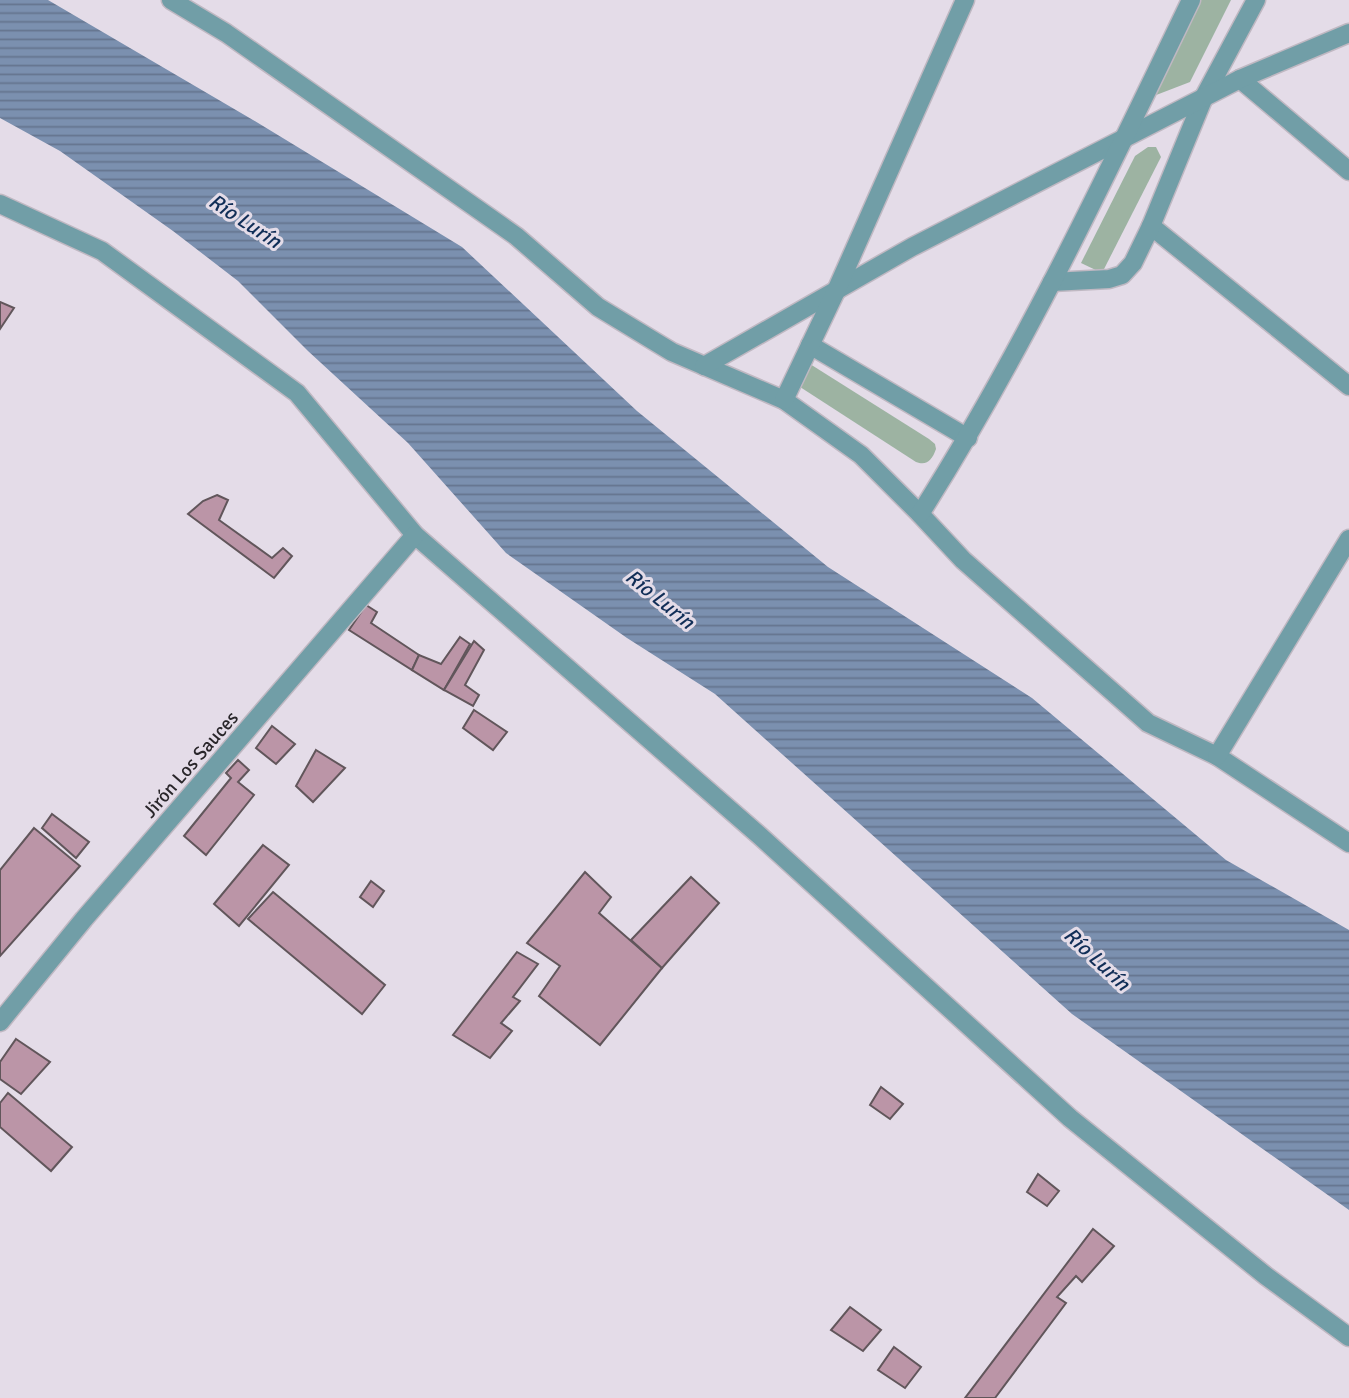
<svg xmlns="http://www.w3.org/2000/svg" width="1349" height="1398" viewBox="0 0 1349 1398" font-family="Signika,sans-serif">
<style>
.grass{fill:#9db3a2}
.water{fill:url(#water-rules)}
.building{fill:#bb95a7;stroke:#61565b;stroke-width:2}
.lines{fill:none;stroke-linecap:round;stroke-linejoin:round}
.street-casing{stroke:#bfb8c2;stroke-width:21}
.street{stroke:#719ea7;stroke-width:18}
.labels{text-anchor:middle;stroke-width:6;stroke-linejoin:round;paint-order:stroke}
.street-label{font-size:19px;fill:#29262a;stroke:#e4dce8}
.water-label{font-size:21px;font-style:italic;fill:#112e57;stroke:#e4dce8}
</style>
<defs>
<pattern id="water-rules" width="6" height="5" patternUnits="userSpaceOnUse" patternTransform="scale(1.75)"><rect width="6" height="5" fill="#7b90af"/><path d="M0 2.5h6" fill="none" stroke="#65758f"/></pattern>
</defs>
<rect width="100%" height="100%" fill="#e4dce8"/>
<g class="grass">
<polygon points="1200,0 1231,0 1190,82 1151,97"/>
<polygon points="1148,147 1156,147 1161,157 1102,273 1081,263 1135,156"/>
<path d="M810 364 929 439 935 444 936 449C932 460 927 466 916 462L797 385Z"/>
</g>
<polygon class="water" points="0,0 48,0 253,120 462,247 637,411 828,567 1032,698 1226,860 1349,930 1349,1210 1072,1014 715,694 627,638 506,553 408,443 308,351 238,281 173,231 60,151 0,118"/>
<g class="building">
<polygon points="0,302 14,308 0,329"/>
<polygon points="217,495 228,500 219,520 272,558 283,548 292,556 274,578 188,514 203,501"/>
<polygon points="366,605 377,612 371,623 419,655 412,670 349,630"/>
<polygon points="460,637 470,644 444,690 412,670 419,655 441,664"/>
<polygon points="474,641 484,650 465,685 479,695 473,706 444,690"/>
<polygon points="474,710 507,732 493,750 463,728"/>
<polygon points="272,726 295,744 276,764 256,748"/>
<polygon points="316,750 345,768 313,802 296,786"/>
<polygon points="238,760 249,770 238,782 254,795 206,855 184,836 231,778 226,773"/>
<polygon points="52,814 89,842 76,858 42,828"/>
<polygon points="34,828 80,866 0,956 0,870"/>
<polygon points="263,845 289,865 239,926 214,904"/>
<polygon points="585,872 611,897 599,913 662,968 600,1045 539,996 560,966 527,943"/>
<polygon points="691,877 719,903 662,968 631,940"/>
<polygon points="371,881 384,891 373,907 360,897"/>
<polygon points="273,892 385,985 362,1014 248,919"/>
<polygon points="517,952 538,964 513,997 520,1001 501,1023 512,1031 490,1058 453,1035"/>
<polygon points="16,1039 50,1062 21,1094 0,1079 0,1062"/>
<polygon points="881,1087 903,1104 890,1119 870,1105"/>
<polygon points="8,1093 72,1147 51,1171 0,1127 0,1103"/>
<polygon points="1038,1174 1059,1191 1047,1206 1027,1192"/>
<polygon points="1093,1229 1114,1246 1082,1282 1076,1276 1057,1297 1066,1303 995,1398 965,1398"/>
<polygon points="850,1307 881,1330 863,1351 831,1330"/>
<polygon points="894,1347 921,1367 905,1388 878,1370"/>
</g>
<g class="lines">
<defs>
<g id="street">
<polyline points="171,0 226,33 516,236 598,307 672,352 784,400 861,455 920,514 963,560 1148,723 1217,756 1349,843"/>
<polyline points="1240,79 1349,171"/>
<polyline points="0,204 102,251 297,393 415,535 760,836 1070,1118 1266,1276 1349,1337"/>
<polyline points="1151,226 1349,386"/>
<polyline points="1052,282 1109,279 1122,275 1133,263 1151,226 1204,97 1256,0"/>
<polyline points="810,345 968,438"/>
<polyline points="704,366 912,247 1240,79 1349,33"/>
<polyline points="784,400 836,291 965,0"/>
<path d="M920 514C1024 350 1107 174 1191 0"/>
<polyline points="1217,756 1349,539"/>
<polyline points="0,1022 84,919 415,535"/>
</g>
</defs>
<use href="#street" class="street-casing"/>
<use href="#street" class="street"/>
</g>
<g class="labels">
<g class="street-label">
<text transform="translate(190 764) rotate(-49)" y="7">Jirón Los Sauces</text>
</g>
<g class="water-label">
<text transform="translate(245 221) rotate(33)" y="7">Río Lurín</text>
<text transform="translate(660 599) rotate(39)" y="7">Río Lurín</text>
<text transform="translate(1097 959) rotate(43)" y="7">Río Lurín</text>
</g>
</g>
</svg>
